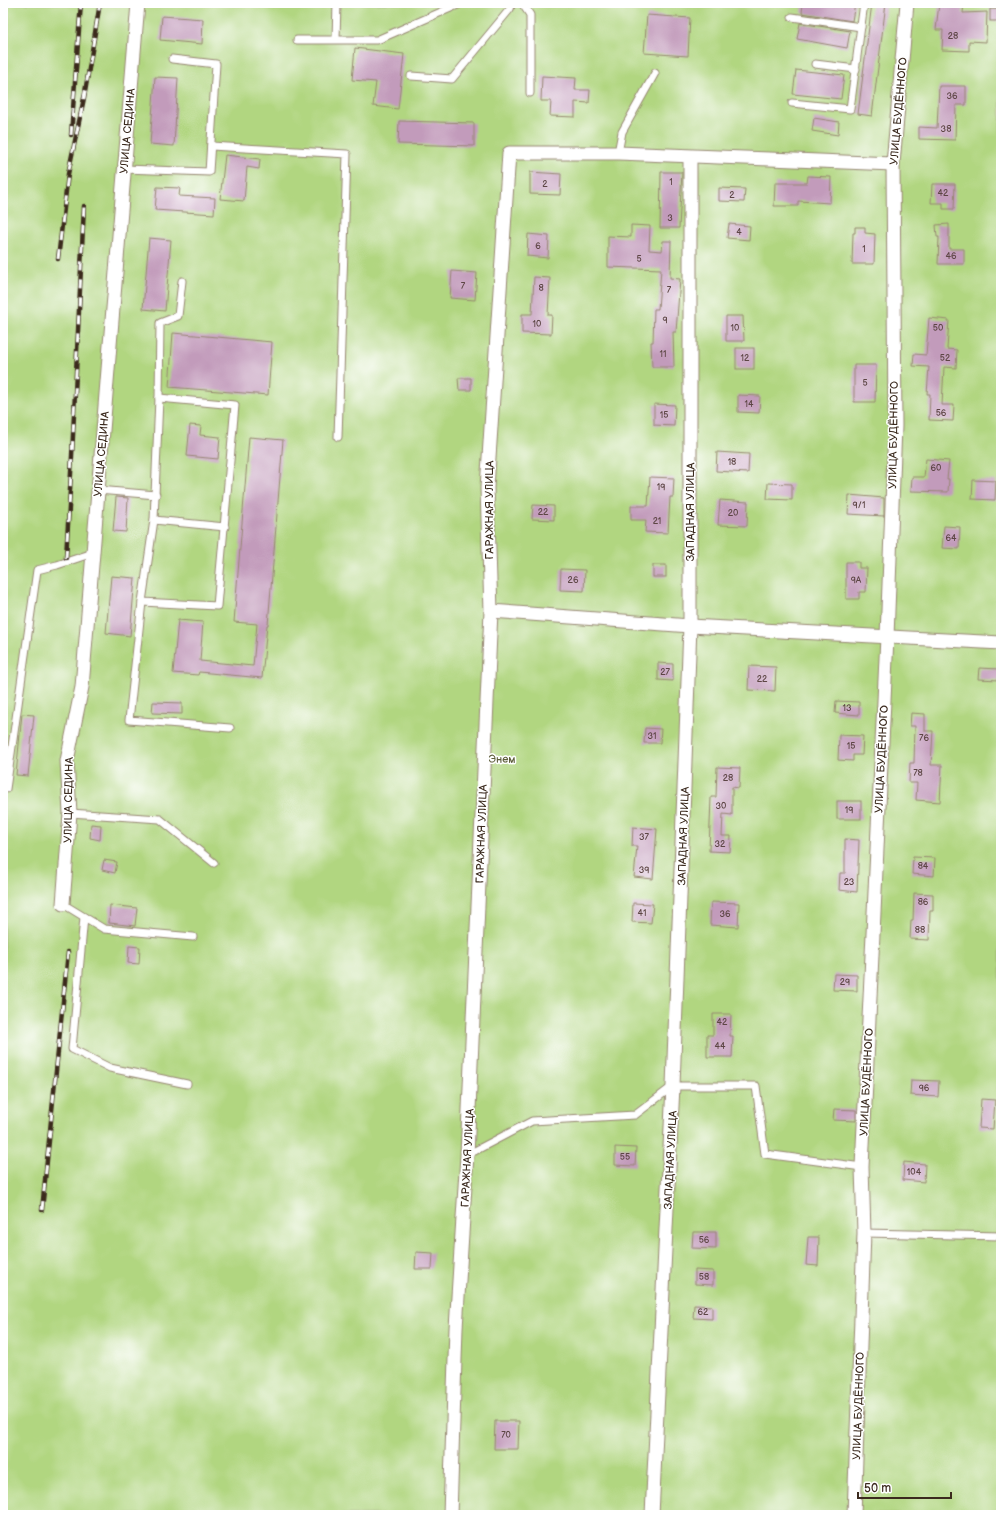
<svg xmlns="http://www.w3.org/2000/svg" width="1004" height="1518" viewBox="0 0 1004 1518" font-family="'Balsamiq Sans',sans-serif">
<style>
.green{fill:#b1d680;stroke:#76804f}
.building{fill:#c29bbb}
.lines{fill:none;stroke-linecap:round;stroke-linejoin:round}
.service-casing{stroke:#968671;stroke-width:9}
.minor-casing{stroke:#968671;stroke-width:15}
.service{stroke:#fff;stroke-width:7}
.minor{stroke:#fff;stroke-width:13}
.rail-casing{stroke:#3b2a1e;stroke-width:4.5}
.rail{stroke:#fff;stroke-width:3;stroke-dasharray:9;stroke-linecap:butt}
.labels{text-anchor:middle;stroke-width:3;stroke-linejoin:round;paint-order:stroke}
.number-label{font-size:9px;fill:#5d4645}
.street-label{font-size:11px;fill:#3b2a1e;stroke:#fff}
.park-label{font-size:11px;fill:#5e5e3b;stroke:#fff}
</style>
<rect width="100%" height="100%" fill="#fff"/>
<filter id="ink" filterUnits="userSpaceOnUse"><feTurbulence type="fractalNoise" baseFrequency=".025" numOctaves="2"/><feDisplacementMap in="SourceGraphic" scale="8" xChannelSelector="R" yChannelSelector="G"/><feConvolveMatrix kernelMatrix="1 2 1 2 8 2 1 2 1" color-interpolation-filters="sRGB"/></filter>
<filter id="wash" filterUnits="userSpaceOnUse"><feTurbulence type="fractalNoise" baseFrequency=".012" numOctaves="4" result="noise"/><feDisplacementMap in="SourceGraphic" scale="16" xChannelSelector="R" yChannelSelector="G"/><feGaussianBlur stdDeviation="0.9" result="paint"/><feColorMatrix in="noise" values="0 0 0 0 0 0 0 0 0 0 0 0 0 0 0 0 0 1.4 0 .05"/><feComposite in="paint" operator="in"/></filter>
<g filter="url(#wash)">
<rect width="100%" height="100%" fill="#f2e1c4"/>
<rect class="green" x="3" y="3" width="998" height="1512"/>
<g id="blocks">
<g class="building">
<polygon points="803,3 855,3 852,21 802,13"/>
<polygon points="872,3 886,3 872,116 858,114"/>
<polygon points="939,3 964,3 963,13 987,12 986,42 969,41 969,51 942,50 943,30 936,30"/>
<rect x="990" y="9" width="11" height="12"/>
<polygon points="647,15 690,18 688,56 644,53"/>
<polygon points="162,16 203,19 202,44 160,40"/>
<polygon points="800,23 850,31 847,48 797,39"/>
<polygon points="355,48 404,54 398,109 373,106 376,82 352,80"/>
<polygon points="796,70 844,75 841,99 793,94"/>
<polygon points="542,76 576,78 575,90 590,90 589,103 575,102 575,117 550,116 551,101 541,101"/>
<polygon points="155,77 178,78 174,146 150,144"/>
<polygon points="939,86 966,86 966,105 956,105 955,140 919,139 919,127 937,128"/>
<polygon points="814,118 839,122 838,135 812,131"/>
<polygon points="399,121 474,123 474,146 398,144"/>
<polygon points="225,155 260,159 259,169 247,167 244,201 220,199"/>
<polygon points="530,172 561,174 560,195 530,194"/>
<polygon points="661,172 682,172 679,228 660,228"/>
<polygon points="808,176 831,177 830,203 798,201 798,206 774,206 775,183 807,183"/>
<polygon points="932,184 955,184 954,209 943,209 943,203 931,203"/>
<polygon points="157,187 180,188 179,196 215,198 214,214 155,210"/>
<polygon points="719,188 745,189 744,202 719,201"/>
<polygon points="729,224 750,226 749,240 727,238"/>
<polygon points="949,224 949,249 964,249 964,264 938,264 939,237 937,237 936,225"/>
<polygon points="631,225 650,226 649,250 662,251 663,241 671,241 670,278 680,279 676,332 673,332 674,367 652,367 651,342 653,342 654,309 658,309 661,269 608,267 608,236 631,237"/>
<polygon points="855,227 865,227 865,233 875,234 874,264 852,264 853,233 855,233"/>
<polygon points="528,234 549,236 548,258 527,256"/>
<polygon points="149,238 171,240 165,311 143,309"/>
<polygon points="452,271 477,273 475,300 450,298"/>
<polygon points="534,277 550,278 548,315 552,315 551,334 522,333 522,314 532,314"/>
<polygon points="726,316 743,316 744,341 726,341"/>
<polygon points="929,318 949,320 947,349 957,350 956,368 944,367 942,405 954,405 953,421 929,420 930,394 927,394 929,367 913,366 914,354 926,355"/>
<polygon points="173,333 272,342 268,395 169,387"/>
<rect x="736" y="348" width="18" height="21"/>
<polygon points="854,365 876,365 875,402 854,402"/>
<polygon points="458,378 471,378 471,390 459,390"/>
<polygon points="738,395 760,396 759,413 738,412"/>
<polygon points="654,404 675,405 674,426 654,425"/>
<polygon points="190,425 201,426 200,435 220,437 218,459 187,456"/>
<polygon points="249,437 283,440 268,625 267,625 262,678 199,672 198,675 173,673 178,620 203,622 200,661 253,666 257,624 234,622"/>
<polygon points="717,452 749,454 748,473 716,471"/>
<polygon points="926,459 949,461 947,479 949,479 948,492 911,491 912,477 924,477"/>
<polygon points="650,477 674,478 673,497 670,497 668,533 645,532 646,520 631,520 631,506 648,506"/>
<polygon points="973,480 996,481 995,500 972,499"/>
<polygon points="768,483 792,484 792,500 767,499"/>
<polygon points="849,495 884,498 884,516 848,514"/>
<polygon points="116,497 128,498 126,532 113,531"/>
<polygon points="720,500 748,502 747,526 718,525"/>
<polygon points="533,505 554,506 554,520 532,519"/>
<polygon points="944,526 960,527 959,549 942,548"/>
<polygon points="846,562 859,562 859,568 867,568 866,592 859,592 859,599 846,599"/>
<rect x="653" y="565" width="13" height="12"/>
<polygon points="561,569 585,570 584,591 560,590"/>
<polygon points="111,576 135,578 130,636 106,633"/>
<polygon points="658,663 673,664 673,681 658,680"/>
<polygon points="749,666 776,667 775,691 748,690"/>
<polygon points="979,668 1000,669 999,680 978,679"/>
<polygon points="836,701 859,702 859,715 835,713"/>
<polygon points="153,702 182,703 182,714 152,713"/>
<polygon points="911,713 925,714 925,731 933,731 931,765 942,765 940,802 916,800 917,783 909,783 910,763 914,763 915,726 910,726"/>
<polygon points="22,714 34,715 28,776 16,775"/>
<polygon points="645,728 661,729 660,743 644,743"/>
<polygon points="839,735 863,736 862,755 853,755 853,761 838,760"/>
<polygon points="717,767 740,768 739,788 732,787 732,815 723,814 722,836 731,836 730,852 709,851 711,797 716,797"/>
<rect x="837" y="801" width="24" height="18"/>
<polygon points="91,824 101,825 100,840 90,838"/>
<polygon points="633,827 657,829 653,879 634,877 637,846 632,846"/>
<polygon points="845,839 859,840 857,892 839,890 840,873 845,873"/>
<polygon points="913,857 935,858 934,876 912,874"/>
<polygon points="104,860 117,862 115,873 102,870"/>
<polygon points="914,893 933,894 933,911 930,911 929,940 910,939 911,920 913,920"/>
<polygon points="711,902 739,903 738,927 710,925"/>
<polygon points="633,903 653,904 651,923 632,922"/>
<polygon points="110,905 137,908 135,926 109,923"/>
<polygon points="129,946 140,947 139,964 128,963"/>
<polygon points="834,974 857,975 857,991 833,990"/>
<polygon points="713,1014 731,1014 730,1036 733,1036 732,1057 707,1057 707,1035 713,1035"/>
<polygon points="911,1080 939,1081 938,1097 910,1095"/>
<polygon points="981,1099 995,1100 993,1129 979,1128"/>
<polygon points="834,1109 856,1110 856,1121 833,1120"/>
<polygon points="615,1147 636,1148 635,1166 615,1165"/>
<polygon points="904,1162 925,1164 924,1182 903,1180"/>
<polygon points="693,1232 716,1232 716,1249 692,1248"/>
<polygon points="808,1237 819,1237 818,1266 806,1265"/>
<polygon points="416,1252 433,1253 432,1269 415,1269"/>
<polygon points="695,1270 713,1271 713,1285 695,1284"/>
<polygon points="694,1305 712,1306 712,1319 693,1318"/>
<polygon points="495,1421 519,1421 518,1449 494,1449"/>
</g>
</g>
</g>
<g filter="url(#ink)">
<use href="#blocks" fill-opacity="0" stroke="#968671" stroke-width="1"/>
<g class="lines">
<defs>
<g id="service">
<polyline points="522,3 530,15 530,93"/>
<polyline points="792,17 861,27"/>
<polyline points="336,39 337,3"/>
<polyline points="297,40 377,40 462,3"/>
<polyline points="815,64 856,69"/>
<polyline points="411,76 452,79 510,9 512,3"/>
<polyline points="792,103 850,109 864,3"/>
<polyline points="211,146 347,154 338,437"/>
<polyline points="618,153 622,132 655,73"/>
<polyline points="124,169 209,172 216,64 172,59"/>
<polyline points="182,281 178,316 160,323 159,398 154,520 142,602 129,720 230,728"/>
<polyline points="98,490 156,495"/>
<polyline points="154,520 225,527"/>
<polyline points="142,602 217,606 235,405 159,398"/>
<polyline points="6,789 37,570 57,565 93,553"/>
<polyline points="70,813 160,819 214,863"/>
<polyline points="63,904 104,929 193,937"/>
<polyline points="84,917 72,1049 110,1068 187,1084"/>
<polyline points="467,1155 532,1121 635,1115 673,1086 756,1086 765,1154 862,1167"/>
<polyline points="864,1233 1001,1236"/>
</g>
<g id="minor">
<polyline points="491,611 690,626 1001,643"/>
<polyline points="63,904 70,813 67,761 82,687 138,3"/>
<polyline points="450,1515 456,1328 467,1155 491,611 487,488 509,153 618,153 893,164"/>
<polyline points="652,1515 673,1086 690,626 690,157"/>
<polyline points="854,1515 864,1233 862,1167 887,637 895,426 893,164 907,3"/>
</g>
</defs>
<use href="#service" class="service-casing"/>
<use href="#minor" class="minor-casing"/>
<use href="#service" class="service"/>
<use href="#minor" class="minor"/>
<defs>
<g id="rail">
<polyline points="71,135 81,3"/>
<polyline points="58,259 68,174 84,98 100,3"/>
<polyline points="66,558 72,456 84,206"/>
<polyline points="42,1210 68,952"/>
</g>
</defs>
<use href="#rail" class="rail-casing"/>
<use href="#rail" class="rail"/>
</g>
</g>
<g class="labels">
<g class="number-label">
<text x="953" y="39">28</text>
<text x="952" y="99">36</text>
<text x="946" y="132">38</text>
<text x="671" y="185">1</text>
<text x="545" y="187">2</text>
<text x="943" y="196">42</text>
<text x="732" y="198">2</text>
<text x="670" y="221">3</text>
<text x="739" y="235">4</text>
<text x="538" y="249">6</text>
<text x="864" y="252">1</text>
<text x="951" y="259">46</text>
<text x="639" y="262">5</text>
<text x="463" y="289">7</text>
<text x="541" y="291">8</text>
<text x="669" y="293">7</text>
<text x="665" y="323">9</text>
<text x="537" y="327">10</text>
<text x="735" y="331">10</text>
<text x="938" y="331">50</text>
<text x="663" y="357">11</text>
<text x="745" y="361">12</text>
<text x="945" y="361">52</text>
<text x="865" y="386">5</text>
<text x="749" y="407">14</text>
<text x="941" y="416">56</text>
<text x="664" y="418">15</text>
<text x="732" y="465">18</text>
<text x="936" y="471">60</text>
<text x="661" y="490">19</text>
<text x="859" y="508">9/1</text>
<text x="543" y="515">22</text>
<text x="733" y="516">20</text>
<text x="657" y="524">21</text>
<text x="951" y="541">64</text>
<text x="573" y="583">26</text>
<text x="856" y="583">9А</text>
<text x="665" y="675">27</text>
<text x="762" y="682">22</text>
<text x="847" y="711">13</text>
<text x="652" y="739">31</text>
<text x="924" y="741">76</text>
<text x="851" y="749">15</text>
<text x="918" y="776">78</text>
<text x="728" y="781">28</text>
<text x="721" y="809">30</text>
<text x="849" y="813">19</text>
<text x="644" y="840">37</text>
<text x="720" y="847">32</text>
<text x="923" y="869">84</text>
<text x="644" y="873">39</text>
<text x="849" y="885">23</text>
<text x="923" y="905">86</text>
<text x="642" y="916">41</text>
<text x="725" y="917">36</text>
<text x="920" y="933">88</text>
<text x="845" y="985">29</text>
<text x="722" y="1025">42</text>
<text x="720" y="1049">44</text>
<text x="924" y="1091">96</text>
<text x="625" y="1160">55</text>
<text x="914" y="1175">104</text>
<text x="704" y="1243">56</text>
<text x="704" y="1280">58</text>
<text x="703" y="1315">62</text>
<text x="506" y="1438">70</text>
</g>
<g class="street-label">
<text transform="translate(898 111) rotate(-85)" y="4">УЛИЦА БУДЁННОГО</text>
<text transform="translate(127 131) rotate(-85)" y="4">УЛИЦА СЕДИНА</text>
<text transform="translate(893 435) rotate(-89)" y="4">УЛИЦА БУДЁННОГО</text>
<text transform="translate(101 454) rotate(-85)" y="4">УЛИЦА СЕДИНА</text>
<text transform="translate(489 510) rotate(-90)" y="4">ГАРАЖНАЯ УЛИЦА</text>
<text transform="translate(690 512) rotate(-90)" y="4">ЗАПАДНАЯ УЛИЦА</text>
<text transform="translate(881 759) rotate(-87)" y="4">УЛИЦА БУДЁННОГО</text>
<text transform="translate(68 800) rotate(-89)" y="4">УЛИЦА СЕДИНА</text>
<text transform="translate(481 834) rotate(-88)" y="4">ГАРАЖНАЯ УЛИЦА</text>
<text transform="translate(683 836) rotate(-88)" y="4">ЗАПАДНАЯ УЛИЦА</text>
<text transform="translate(866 1082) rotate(-87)" y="4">УЛИЦА БУДЁННОГО</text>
<text transform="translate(467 1158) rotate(-87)" y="4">ГАРАЖНАЯ УЛИЦА</text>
<text transform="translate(670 1160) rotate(-87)" y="4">ЗАПАДНАЯ УЛИЦА</text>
<text transform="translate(858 1406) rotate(-88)" y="4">УЛИЦА БУДЁННОГО</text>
</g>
<g class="park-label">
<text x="502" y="763">Энем</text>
</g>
</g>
<rect width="1004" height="1518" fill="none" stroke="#fff" stroke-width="16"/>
<path d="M858 1492v6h93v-6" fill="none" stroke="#3b2a1e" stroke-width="2"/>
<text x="864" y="1492" font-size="12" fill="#3b2a1e" stroke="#ffffff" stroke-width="3" paint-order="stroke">50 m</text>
</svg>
